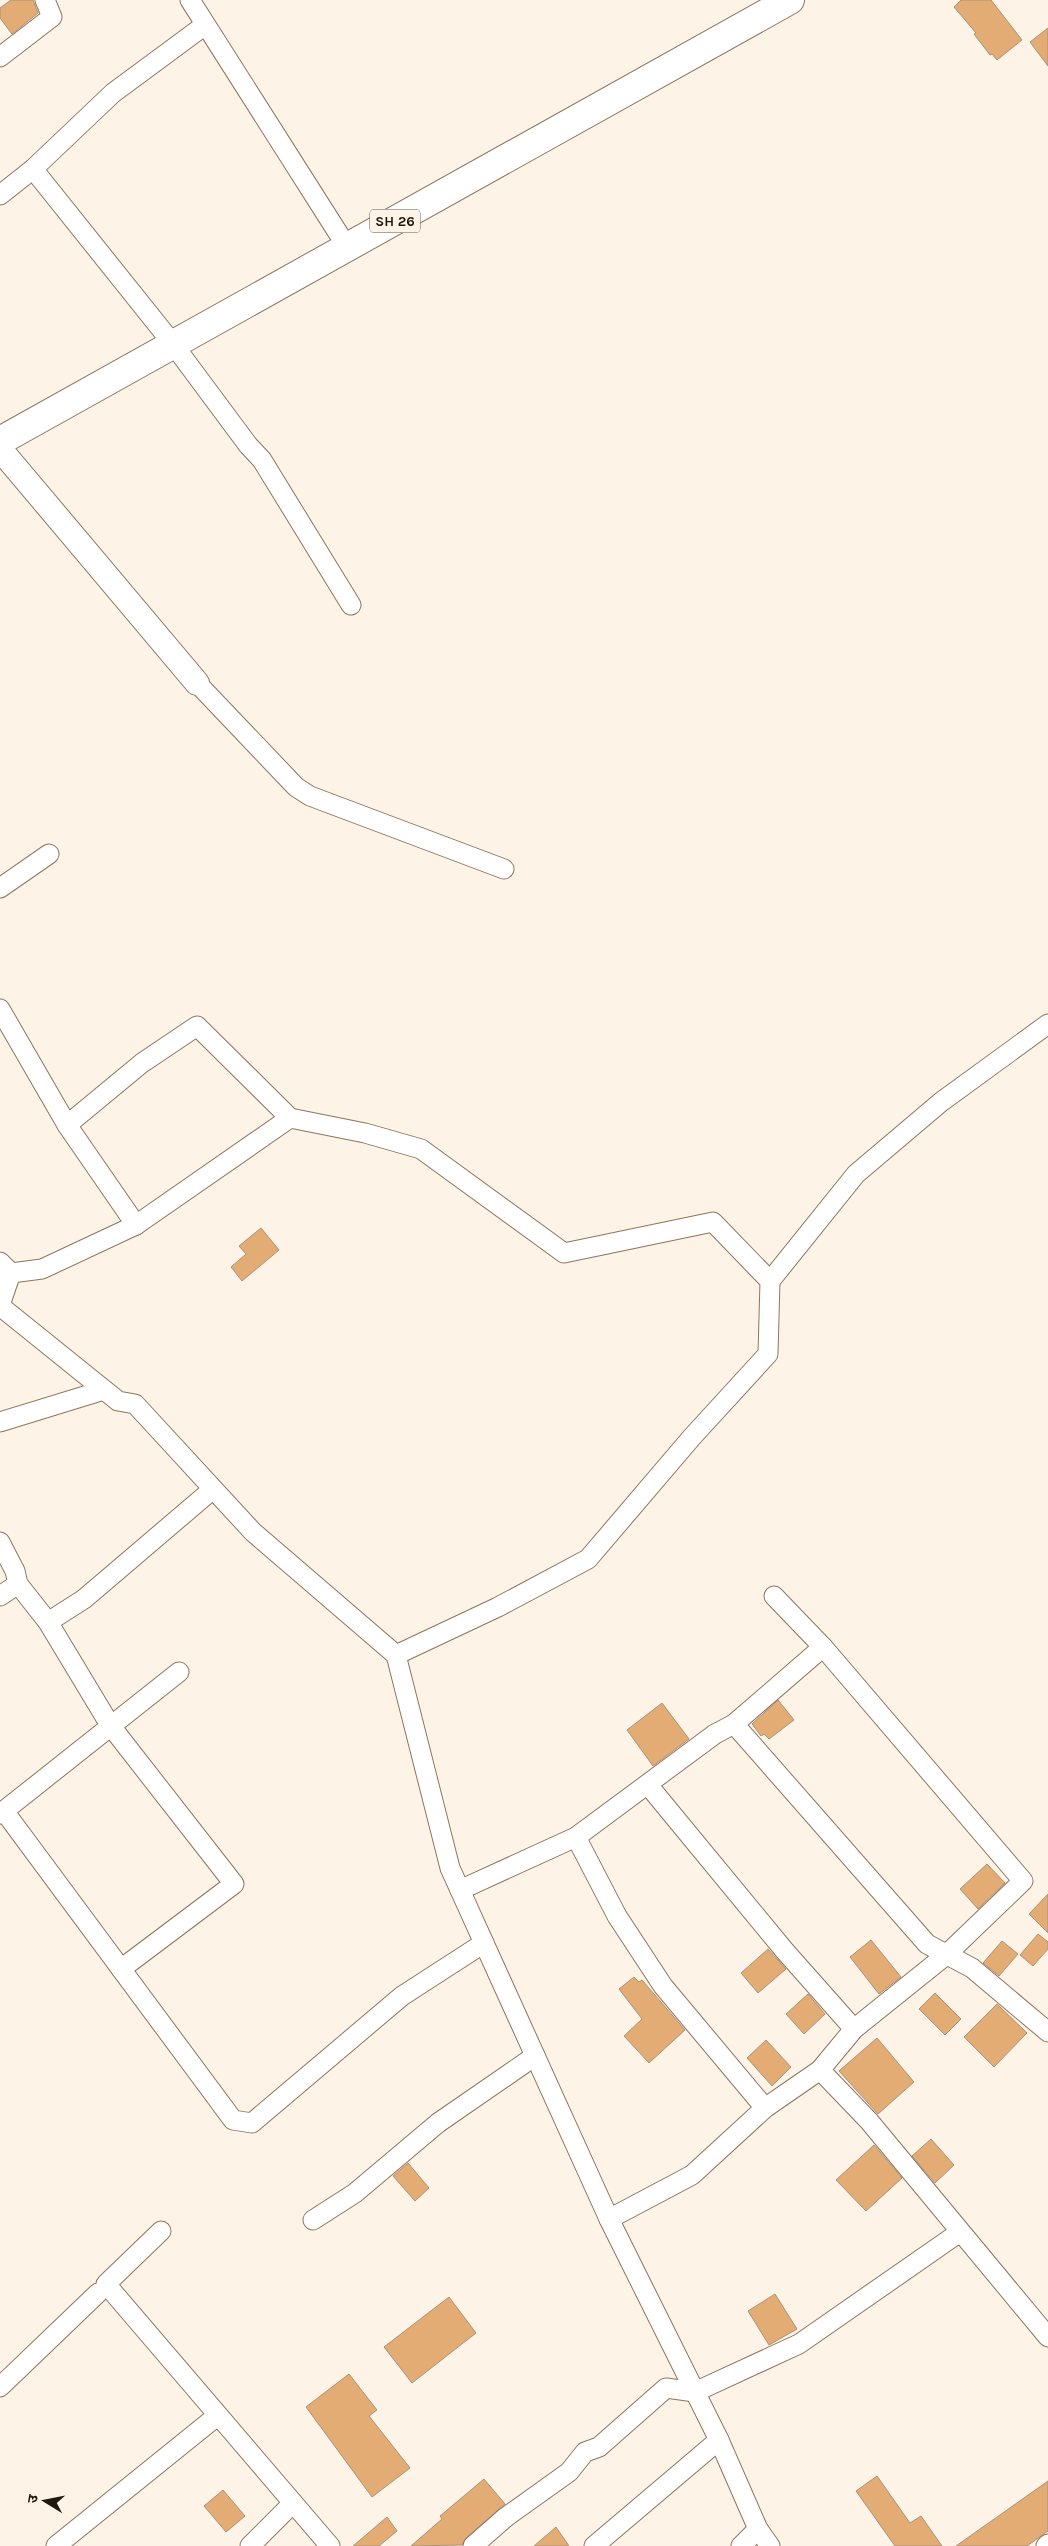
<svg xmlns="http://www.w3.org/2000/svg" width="1048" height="2546" viewBox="0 0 1048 2546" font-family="Karla,'Noto Sans Devanagari',sans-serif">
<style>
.building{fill:#e3ac74;stroke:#ac9277}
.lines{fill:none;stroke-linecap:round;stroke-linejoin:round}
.minor-casing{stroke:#8f755c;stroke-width:21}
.tertiary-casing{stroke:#8f755c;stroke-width:26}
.primary-casing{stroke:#8f755c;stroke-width:30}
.minor{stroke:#fff;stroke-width:19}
.tertiary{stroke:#fff;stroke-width:24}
.primary{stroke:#fff;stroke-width:28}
.labels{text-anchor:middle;stroke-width:4;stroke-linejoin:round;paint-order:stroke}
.shield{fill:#fef3e7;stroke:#63594e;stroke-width:1}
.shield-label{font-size:14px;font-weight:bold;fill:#21170d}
</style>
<rect width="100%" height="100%" fill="#fef3e7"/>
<g class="building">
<polygon points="11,0 33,0 38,13 12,34 0,18 0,8"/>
<polygon points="961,0 991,0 1022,40 997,60 992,54 990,55 974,34 976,33 954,7"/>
<polygon points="1048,28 1048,66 1030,42"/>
<polygon points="261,1228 279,1250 242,1281 231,1267 246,1254 239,1246"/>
<polygon points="778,1700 794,1720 769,1739 764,1734 761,1736 752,1724"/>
<polygon points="662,1703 689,1739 653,1766 627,1730"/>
<polygon points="987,1864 1005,1883 978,1909 960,1889"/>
<polygon points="1048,1894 1048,1933 1029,1914"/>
<polygon points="1038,1934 1048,1942 1048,1949 1033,1966 1020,1955"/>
<polygon points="871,1940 901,1977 879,1994 850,1957"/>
<polygon points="1002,1941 1018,1954 999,1976 983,1963"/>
<polygon points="768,1949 786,1969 758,1993 741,1973"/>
<polygon points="634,1977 639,1982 642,1980 685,2030 649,2063 624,2036 642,2019 619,1989"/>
<polygon points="935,1993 961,2019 945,2035 919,2009"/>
<polygon points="808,1994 825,2014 804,2034 786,2014"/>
<polygon points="997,2004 1027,2033 994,2067 964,2037"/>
<polygon points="877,2038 914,2082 878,2114 839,2071"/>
<polygon points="766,2040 791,2067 772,2086 747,2058"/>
<polygon points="931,2139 954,2165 935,2183 912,2156"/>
<polygon points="874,2145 902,2178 866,2211 836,2180"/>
<polygon points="408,2163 429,2188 415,2201 393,2176"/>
<polygon points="775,2294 797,2329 769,2345 748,2311"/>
<polygon points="449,2297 476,2333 412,2383 384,2347"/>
<polygon points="349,2374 377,2410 369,2416 410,2468 372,2497 306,2407"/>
<polygon points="877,2476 910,2523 921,2516 942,2546 895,2546 856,2491"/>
<polygon points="484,2479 505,2504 466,2538 462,2545 411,2546 442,2519 440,2516"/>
<polygon points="1048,2481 1048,2531 1027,2546 956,2546"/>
<polygon points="223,2490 245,2516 226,2532 204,2506"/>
<polygon points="387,2517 397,2531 379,2546 353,2546"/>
<polygon points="556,2527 569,2546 534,2546"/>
</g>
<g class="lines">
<defs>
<g id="minor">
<polyline points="190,0 347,247"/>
<polyline points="0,57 52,17 45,0"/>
<polyline points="33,169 173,344 248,445 262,460 351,605"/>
<polyline points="0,195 33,169 113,93 205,25"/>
<polyline points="197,683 296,787 310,796 504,869"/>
<polyline points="0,888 49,854"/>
<polyline points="0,1009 67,1125 136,1225"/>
<polyline points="67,1125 142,1063 197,1026 290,1118"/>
<polyline points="0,1262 11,1273 0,1305"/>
<polyline points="11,1273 42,1269 136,1225 290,1118 365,1133 421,1149 564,1253 713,1222 770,1281 768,1354 692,1437 588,1559 498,1607 396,1655"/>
<polyline points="770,1281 856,1174 941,1102 1048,1024"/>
<polyline points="0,1306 118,1401 135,1404 253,1532 396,1655 450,1868 609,2219 719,2440 758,2529 770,2546"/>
<polyline points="0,1422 104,1390"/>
<polyline points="0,1542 15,1571 18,1584 48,1622 110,1725 234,1884 121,1969"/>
<polyline points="0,1596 18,1584"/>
<polyline points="48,1622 84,1599 213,1489"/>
<polyline points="734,1724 927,1944 972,1968 1048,2032"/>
<polyline points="648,1785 784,1950 854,2029"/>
<polyline points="4,1811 233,2120 252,2123 402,1996 484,1943"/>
<polyline points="0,1814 179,1672"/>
<polyline points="576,1837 617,1916 663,1986 765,2108"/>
<polyline points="460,1890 576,1837 715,1734 734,1724 823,1647"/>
<polyline points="820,2070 869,2121 1048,2337"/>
<polyline points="609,2219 692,2175 765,2108 820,2070 854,2029 946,1955 1023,1881 823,1647 774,1596"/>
<polyline points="313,2220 355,2193 438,2123 535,2056"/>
<polyline points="161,2231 106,2284 330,2546"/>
<polyline points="0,2387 98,2293"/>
<polyline points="56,2546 217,2416"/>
<polyline points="250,2546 293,2503"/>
<polyline points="473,2546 506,2517 569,2472 585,2452 599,2447 666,2388 695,2392 799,2344 960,2232"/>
<polyline points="594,2546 719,2440"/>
<polyline points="741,2546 758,2529"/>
<polyline points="1046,2546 1048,2544"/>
</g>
<polyline id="tertiary" points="0,449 197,683"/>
<polyline id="primary" points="0,441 790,0"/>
</defs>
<use href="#minor" class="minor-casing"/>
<use href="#tertiary" class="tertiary-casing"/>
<use href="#primary" class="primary-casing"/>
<use href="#minor" class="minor"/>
<use href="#tertiary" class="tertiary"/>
<use href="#primary" class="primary"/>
</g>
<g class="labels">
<rect class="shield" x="370" y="209.5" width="50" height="23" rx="4"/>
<g class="shield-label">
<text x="395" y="226">SH 26</text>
</g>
</g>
<g transform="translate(45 2501) rotate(280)" stroke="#fef3e7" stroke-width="4" paint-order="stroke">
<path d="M0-4L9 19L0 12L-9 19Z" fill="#21170d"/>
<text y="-8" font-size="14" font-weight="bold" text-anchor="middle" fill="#21170d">उ</text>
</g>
</svg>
